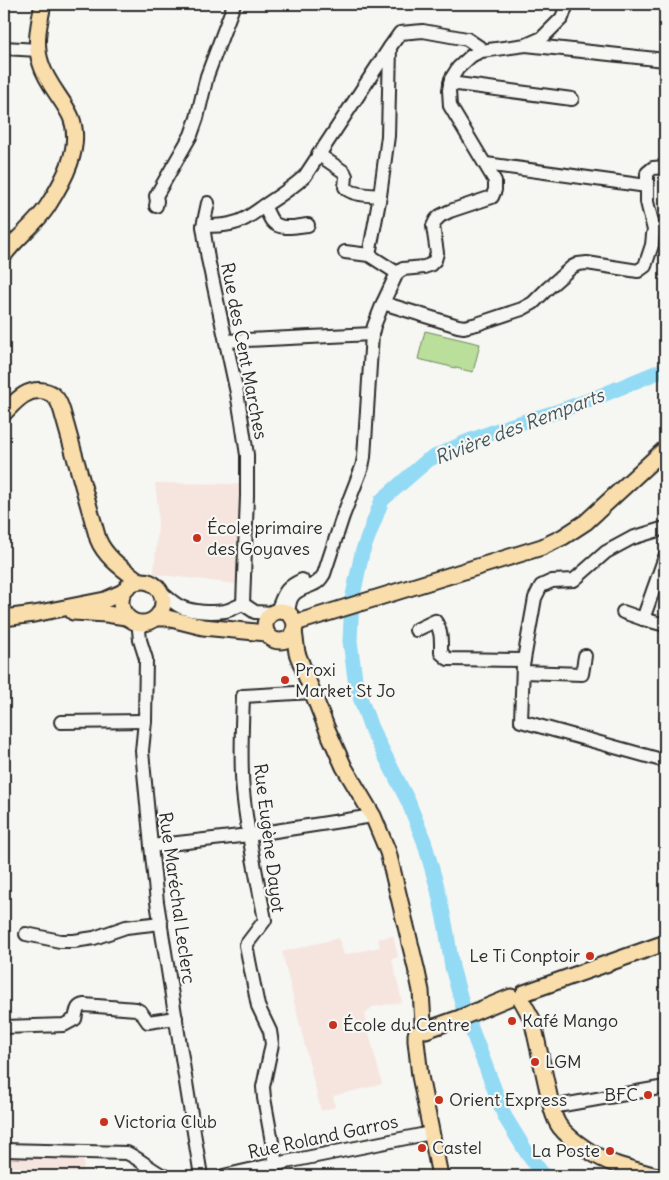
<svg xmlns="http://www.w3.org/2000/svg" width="669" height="1180" viewBox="0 0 669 1180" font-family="Delius,sans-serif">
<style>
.built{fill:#f6e4df}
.green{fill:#b9df9a;stroke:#728562}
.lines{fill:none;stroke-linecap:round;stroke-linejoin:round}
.river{stroke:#93daf5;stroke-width:15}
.minor-casing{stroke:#2b2b2b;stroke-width:16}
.major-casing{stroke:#2b2b2b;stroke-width:19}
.minor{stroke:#f6f6f2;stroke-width:12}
.major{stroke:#f9ddab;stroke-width:15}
.poi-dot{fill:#c8321e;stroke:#f6f6f2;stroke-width:2}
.labels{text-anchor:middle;stroke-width:4.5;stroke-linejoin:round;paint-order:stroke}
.street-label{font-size:18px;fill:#2b2b2b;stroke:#f6f6f2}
.poi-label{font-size:18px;fill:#2b2b2b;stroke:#f6f6f2;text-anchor:start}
.water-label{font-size:19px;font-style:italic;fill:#45575e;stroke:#f6f6f2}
</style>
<rect width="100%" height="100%" fill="#f6f6f2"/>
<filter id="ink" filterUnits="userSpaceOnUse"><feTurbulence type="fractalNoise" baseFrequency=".02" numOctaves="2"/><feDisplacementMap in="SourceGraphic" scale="10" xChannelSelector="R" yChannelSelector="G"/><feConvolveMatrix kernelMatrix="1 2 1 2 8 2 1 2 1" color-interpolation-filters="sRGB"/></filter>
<g filter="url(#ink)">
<g class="built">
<polygon points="155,483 240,484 236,584 154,574 158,525 158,507"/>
<polygon points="393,936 398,957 392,959 402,1002 372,1007 365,1014 366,1018 365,1018 382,1084 333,1096 335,1107 321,1111 282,952 339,938 344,955 380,947 378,939"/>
<polygon points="4,1150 84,1152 83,1176 4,1176"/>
</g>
<polygon class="green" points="425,331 480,344 473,372 418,359"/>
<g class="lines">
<polyline class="river" points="544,1176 527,1153 505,1117 463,1007 452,967 446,928 438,890 424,841 408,801 371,728 356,686 350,641 352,600 362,553 382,500 428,460 466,442 506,427 556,412 595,398 665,369"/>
<defs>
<g id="minor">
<polyline points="526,45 665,60"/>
<polyline points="4,48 38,50"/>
<polyline points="450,83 572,99"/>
<path d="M318 154 344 172 346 176 345 187C350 195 370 195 380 196L388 136 390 47"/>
<polyline points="486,164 647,186"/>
<polyline points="208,203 203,226 208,259 237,393 242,422 247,455 247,496 243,604"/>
<polyline points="156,206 157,201 156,196 191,135 197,118 207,76 234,4"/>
<path d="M264 206C267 211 269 217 272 221 280 231 297 226 308 225"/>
<path d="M203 226C212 226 222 226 230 224 243 222 254 213 264 206 278 197 292 188 305 176L390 47 400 33 423 31 467 39 479 47 481 51"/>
<polyline points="345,252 369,255 397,273"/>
<polyline points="369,255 380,196"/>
<polyline points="383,303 458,326 464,327 477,324 522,309 533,303 548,288 572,267 578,264 587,263 638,271 645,266 652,245 653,235 654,230 647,202 647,173 653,168 665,167"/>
<polyline points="226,341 372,334"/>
<polyline points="665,528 632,538 606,552 574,580 552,581 541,586 535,598 523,665 521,721 665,761"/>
<polyline points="665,557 643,619 665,625"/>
<path d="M161 592C167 597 173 603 181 607 193 612 211 613 225 611 231 610 237 606 243 604"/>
<polyline points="243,604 255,612 272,613"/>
<path d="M277 611C284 594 284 588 302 580"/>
<polyline points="623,612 643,619"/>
<path d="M288 613C289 608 289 602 292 597 297 588 308 588 316 583 320 581 322 577 324 574L343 516 362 467 364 457 372 334 374 326 383 303 397 273 403 269 424 267 430 265 435 260 437 253 433 226 436 220 440 216 450 211 492 197 495 190V181L450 106 449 90 451 79 458 68 471 56 481 51 526 45 542 38 562 18 567 4"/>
<polyline points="141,624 139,630 140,640 146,659 145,721 142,751 151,846 157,902 201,1176"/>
<path d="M416 630 435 621C442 630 441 642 441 653L448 659 524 660"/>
<polyline points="523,672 582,674 585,656"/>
<polyline points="61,722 145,721"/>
<polyline points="151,846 249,835 373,816"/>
<polyline points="26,934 60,941 74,941 94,938 126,927 161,923"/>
<path d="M4 1027 64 1025 75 1019C77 1012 76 1006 84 1005L136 1009 141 1012 148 1022 176 1018"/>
<polyline points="550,1101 559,1106 563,1105 665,1087"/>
<path d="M4 1150 127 1153C140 1159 151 1170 164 1176"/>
<path d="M276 1164 264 1098 263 1087 272 1044 270 1031 258 1006 246 945 265 920C257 877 247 834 243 791 240 760 242 728 243 696L313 692"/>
<polyline points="223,1176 276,1164 431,1133"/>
</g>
<g id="major">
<path d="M4 255C17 237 35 225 47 207 63 182 83 147 71 117 63 99 47 84 41 64 34 44 39 24 43 4"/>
<path d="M4 413C16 401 26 388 44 391 55 393 59 401 62 411L98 539C105 557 123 569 139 581"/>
<circle cx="142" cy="602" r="21"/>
<circle cx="280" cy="626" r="15"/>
<polyline points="73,612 106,614 126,617"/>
<polyline points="4,618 34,614 105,600 123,592"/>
<polyline points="157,618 167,618 203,627 266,633"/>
<polyline points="295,623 513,556 542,547 563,537 586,522 665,449"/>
<polyline points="294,631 297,653 327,729 344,767 373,816 388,852 417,972 421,991 423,1023"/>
<polyline points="524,993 665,943"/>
<path d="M522 1001 532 1019 552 1109C554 1116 556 1122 560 1127 571 1141 599 1159 615 1164 629 1169 643 1172 657 1176"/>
<polyline points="426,1030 460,1018 511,997"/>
<polyline points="416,1034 416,1041 420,1076 440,1176"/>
</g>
</defs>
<use href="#minor" class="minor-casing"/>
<use href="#major" class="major-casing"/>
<use href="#minor" class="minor"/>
<use href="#major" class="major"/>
</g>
</g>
<g class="poi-dot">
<circle cx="197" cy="538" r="5"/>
<circle cx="285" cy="680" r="5"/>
<circle cx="590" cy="956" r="5"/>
<circle cx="512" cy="1021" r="5"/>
<circle cx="333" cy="1025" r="5"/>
<circle cx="535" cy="1062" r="5"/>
<circle cx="648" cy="1095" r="5"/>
<circle cx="439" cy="1100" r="5"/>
<circle cx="104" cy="1122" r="5"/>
<circle cx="422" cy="1148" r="5"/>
<circle cx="610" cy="1151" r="5"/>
</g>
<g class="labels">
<g class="street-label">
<text transform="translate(244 351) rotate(79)" y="6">Rue des Cent Marches</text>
<text transform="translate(269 838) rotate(83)" y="6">Rue Eugène Dayot</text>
<text transform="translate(177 898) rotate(82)" y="6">Rue Maréchal Leclerc</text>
<text transform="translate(323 1137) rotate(-12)" y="6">Rue Roland Garros</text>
</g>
<g class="poi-label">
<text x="207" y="534">École primaire<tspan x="207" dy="21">des Goyaves</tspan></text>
<text x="295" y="676">Proxi<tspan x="295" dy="21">Market St Jo</tspan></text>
<text x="580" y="962" text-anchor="end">Le Ti Conptoir</text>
<text x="522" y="1027">Kafé Mango</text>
<text x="343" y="1031">École du Centre</text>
<text x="545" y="1068">LGM</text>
<text x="638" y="1101" text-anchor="end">BFC</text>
<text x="449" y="1106">Orient Express</text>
<text x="114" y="1128">Victoria Club</text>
<text x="432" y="1154">Castel</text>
<text x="600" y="1157" text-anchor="end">La Poste</text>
</g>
<g class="water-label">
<text transform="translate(519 426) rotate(-21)" y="7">Rivière des Remparts</text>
</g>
</g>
<rect width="669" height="1180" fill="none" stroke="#f6f6f2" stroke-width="20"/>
<rect x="10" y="10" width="649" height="1160" fill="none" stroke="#2b2b2b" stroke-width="2" filter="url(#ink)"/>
</svg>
